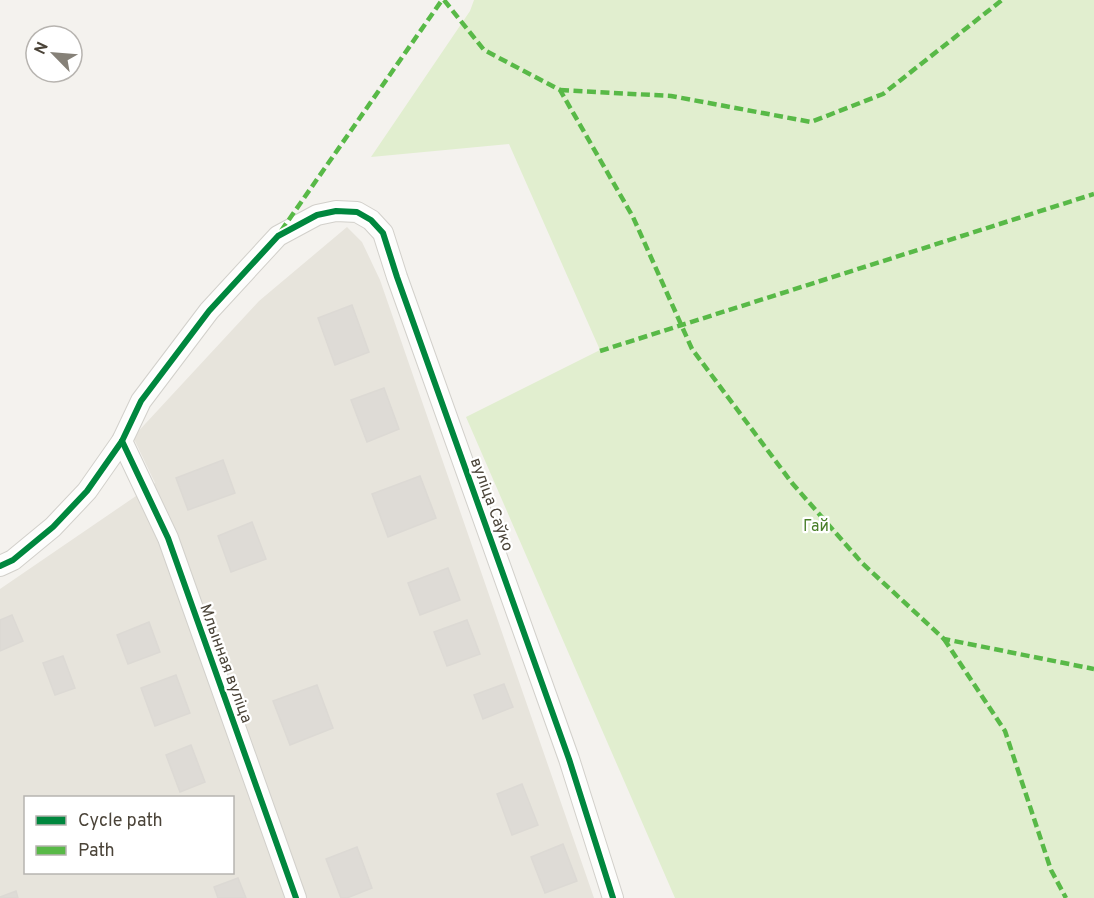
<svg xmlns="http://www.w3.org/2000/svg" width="1094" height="898" viewBox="0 0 1094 898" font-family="Overpass,sans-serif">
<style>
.residential{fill:#e7e4dc;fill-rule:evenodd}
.green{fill:#e1eecf}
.building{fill:#dedbd6;stroke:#dcd9d4;stroke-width:1.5}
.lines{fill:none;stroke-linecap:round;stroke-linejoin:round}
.minor-casing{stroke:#d2d0cb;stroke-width:22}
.minor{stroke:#fdfdfc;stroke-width:20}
.quiet{stroke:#58b947;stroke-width:4.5;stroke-dasharray:9 4.5;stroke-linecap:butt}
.cycleway-casing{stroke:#fff;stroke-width:10}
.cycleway{stroke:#00873e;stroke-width:6}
.labels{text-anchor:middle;stroke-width:4.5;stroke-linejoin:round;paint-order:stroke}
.street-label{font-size:16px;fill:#4b4439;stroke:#fff}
.park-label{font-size:16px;fill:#4a7f2a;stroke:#fff}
</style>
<rect width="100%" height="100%" fill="#f4f2ee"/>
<path class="residential" d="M347 227 362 242 380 280 594 898H0V589L155 483 133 437 259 301ZM26 798H232V872H26Z"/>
<polygon class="green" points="474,0 1094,0 1094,898 675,898 466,417 600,350 509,144 371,157 470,11"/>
<g class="building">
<polygon points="352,305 369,352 335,365 318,318"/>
<polygon points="384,388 399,429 367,442 351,400"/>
<polygon points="223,460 235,493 188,510 176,478"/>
<polygon points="420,476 436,518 388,537 372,494"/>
<polygon points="252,522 266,559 231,572 218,536"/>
<polygon points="448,568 460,600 420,615 408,583"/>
<polygon points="12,615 23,641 0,651 0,620"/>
<polygon points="467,620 480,654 447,666 434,632"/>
<polygon points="149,622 160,652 128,664 117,635"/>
<polygon points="63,656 75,688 55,695 43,663"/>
<polygon points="176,675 190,713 155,726 141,688"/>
<polygon points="504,684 513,707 483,719 474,695"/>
<polygon points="317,685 333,728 290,745 273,701"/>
<polygon points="191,745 205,782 180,792 166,755"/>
<polygon points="522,784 538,825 512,835 497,794"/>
<polygon points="563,844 577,881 545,893 531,857"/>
<polygon points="357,847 372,888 347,898 341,898 326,859"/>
<polygon points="238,878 246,898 218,898 214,887"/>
<polygon points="16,891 18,898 0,898 0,897"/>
</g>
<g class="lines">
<defs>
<g id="minor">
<polyline points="122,441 168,538 296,898"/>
<polyline points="0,566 13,560 53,527 87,491 122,441 141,401 209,311 278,236 317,215 336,211 357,212 371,220 383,233 397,277 569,759 613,898"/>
</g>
</defs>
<use href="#minor" class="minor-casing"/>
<use href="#minor" class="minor"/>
<g class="quiet">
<polyline points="444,0 484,50 560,90 633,217 692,349 792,483 862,563 944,639 1094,669"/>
<polyline points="560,90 671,96 811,122 883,94 1002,0"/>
<polyline points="281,231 442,0"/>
<polyline points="600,351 1094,194"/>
<polyline points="944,639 1005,731 1051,870 1066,898"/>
</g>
<defs>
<g id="cycleway">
<polyline points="122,441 168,538 296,898"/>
<polyline points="0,566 13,560 53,527 87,491 122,441 141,401 209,311 278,236 317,215 336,211 357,212 371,220 383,233 397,277 569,759 613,898"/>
</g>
</defs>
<use href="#cycleway" class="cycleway-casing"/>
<use href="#cycleway" class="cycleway"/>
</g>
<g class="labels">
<g class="street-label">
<text transform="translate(493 504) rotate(70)" y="6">вуліца Саўко</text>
<text transform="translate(227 663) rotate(70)" y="6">Млынная вуліца</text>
</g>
<g class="park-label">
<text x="816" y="531">Гай</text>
</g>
</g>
<rect x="24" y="796" width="210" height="78" fill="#ffffff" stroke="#b7b4b0" stroke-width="1.5"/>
<rect x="36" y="816" width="30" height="9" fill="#00873e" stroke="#b7b4b0" stroke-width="1.5"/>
<text x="78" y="826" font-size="18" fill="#4b4439">Cycle path</text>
<rect x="36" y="846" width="30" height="9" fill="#58b947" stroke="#b7b4b0" stroke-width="1.5"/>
<text x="78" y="856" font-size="18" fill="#4b4439">Path</text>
<g transform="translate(54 54) rotate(295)"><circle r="28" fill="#ffffff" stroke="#b7b4b0" stroke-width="1.5"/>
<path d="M0-4.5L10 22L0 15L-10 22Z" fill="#868178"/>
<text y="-9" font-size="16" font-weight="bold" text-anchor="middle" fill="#4b4439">N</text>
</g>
</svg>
